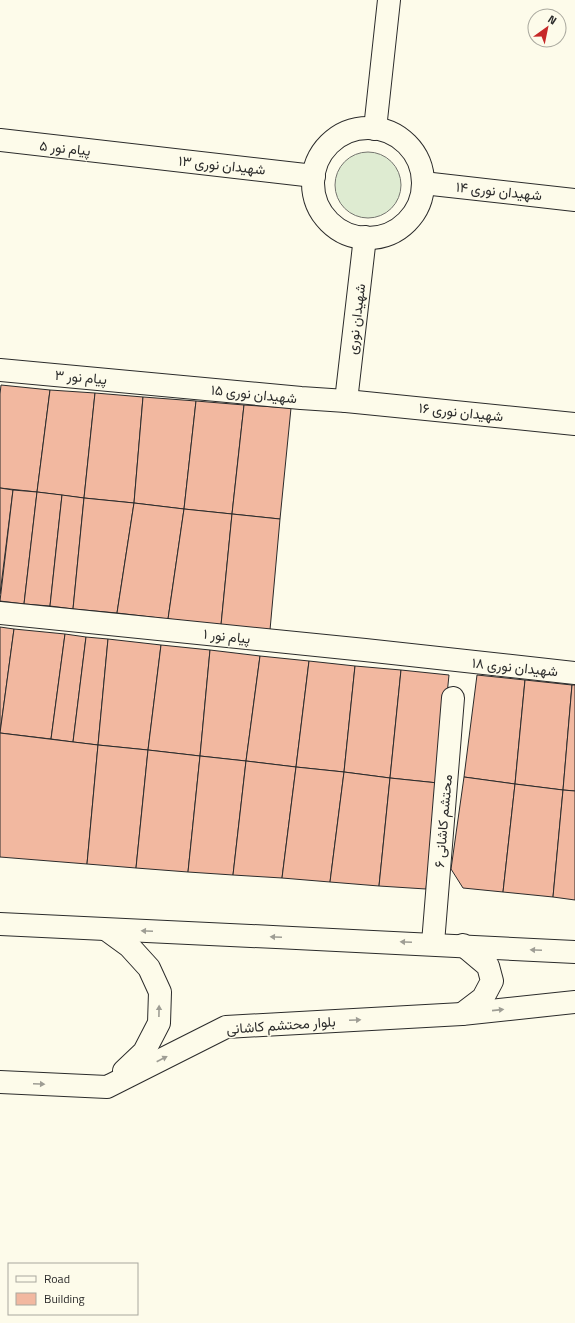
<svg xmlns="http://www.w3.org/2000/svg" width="575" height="1323" viewBox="0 0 575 1323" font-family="'Titillium Web',Vazirmatn,sans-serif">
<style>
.green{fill:#deebd1;stroke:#74746e}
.building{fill:#f2b8a0;stroke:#2b2b2b}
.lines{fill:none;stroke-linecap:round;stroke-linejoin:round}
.minor-casing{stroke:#2b2b2b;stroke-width:24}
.major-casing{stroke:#2b2b2b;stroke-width:24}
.minor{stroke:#fdfbea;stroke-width:22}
.major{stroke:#fdfbea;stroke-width:22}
.oneway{fill:#9e9d94}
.labels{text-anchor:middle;stroke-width:3;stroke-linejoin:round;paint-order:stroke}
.street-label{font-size:14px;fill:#2b2b2b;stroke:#fdfbea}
</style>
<rect width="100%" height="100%" fill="#fdfbea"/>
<circle class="green" cx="368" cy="185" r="33"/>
<g class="building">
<polygon points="1,385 50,390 37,492 0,488 0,394"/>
<polygon points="50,390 95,393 84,498 37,492"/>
<polygon points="95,393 143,397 134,503 84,498"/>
<polygon points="143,397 196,401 184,509 134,503"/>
<polygon points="196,401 244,405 232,514 184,509"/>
<polygon points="244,405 291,408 280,519 232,514"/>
<polygon points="0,488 13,490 0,594"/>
<polygon points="13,490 37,492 24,604 0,601"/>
<polygon points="37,492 62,495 50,606 24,604"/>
<polygon points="62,495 84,498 73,609 50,606"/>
<polygon points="84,498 134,503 117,613 73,609"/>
<polygon points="134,503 184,509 168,619 117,613"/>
<polygon points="184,509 232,514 221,625 168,619"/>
<polygon points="232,514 280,519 270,630 221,625"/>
<polygon points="0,627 14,629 0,733"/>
<polygon points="14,629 65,634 51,739 0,733"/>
<polygon points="65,634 86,637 73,742 51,739"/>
<polygon points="86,637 108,639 98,745 73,742"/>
<polygon points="108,639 161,645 148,750 98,745"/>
<polygon points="161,645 210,650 200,756 148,750"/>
<polygon points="210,650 260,656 246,761 200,756"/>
<polygon points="260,656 309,661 296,767 246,761"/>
<polygon points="309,661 355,666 344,772 296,767"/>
<polygon points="355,666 401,670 390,778 344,772"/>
<polygon points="401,670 449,675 438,783 390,778"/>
<polygon points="477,675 525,680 515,784 464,777"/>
<polygon points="525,680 572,685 563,790 515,784"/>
<polygon points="572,685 575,685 575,791 563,790"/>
<polygon points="0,733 98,745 87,864 0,857"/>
<polygon points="98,745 148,750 136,868 87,864"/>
<polygon points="148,750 200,756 188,872 136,868"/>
<polygon points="200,756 246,761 233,875 188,872"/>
<polygon points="246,761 296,767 282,878 233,875"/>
<polygon points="296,767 344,772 330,882 282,878"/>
<polygon points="344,772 390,778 379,886 330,882"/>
<polygon points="464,777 515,784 503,892 463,888 451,869"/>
<polygon points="390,778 438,783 426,889 379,886"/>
<polygon points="515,784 563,790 553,897 503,892"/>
<polygon points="563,790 575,791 575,900 553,897"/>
</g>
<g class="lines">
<defs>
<g id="minor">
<circle cx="368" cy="183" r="55"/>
<polyline points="375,129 389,0"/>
<polyline points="0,140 314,176"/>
<polyline points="423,183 575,200"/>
<polyline points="0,370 301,398 346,401 575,424"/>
<polyline points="346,401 365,237"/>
<polyline points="0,613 365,650 575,673"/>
<polyline points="433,943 453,698"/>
</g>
<g id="major">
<path d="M0 924C192 934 383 941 575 952"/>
<polyline points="107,930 129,946 149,968 160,992 159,1023 144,1052 124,1071"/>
<polyline points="462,1014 483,998 492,981 488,966 463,945"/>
<polyline points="0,1082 107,1087 226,1027 462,1014 575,1002"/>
</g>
</defs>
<use href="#minor" class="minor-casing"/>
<use href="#major" class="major-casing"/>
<use href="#minor" class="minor"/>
<use href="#major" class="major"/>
</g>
<defs><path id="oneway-solid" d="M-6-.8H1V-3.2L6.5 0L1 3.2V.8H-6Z"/></defs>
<g class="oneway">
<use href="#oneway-solid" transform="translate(147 931) rotate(-178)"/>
<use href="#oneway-solid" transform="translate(276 937) rotate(-178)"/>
<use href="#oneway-solid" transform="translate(406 942) rotate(-178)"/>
<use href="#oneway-solid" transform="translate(536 950) rotate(-177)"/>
<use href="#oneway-solid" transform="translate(498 1010) rotate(-6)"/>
<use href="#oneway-solid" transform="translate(159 1011) rotate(-89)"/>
<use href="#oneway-solid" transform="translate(355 1020) rotate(-3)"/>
<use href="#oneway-solid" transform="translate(162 1059) rotate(-27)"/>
<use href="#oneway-solid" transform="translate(39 1084) rotate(2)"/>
</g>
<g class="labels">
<g class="street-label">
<text transform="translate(65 148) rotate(6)" y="5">پیام نور ۵</text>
<text transform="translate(222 165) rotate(6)" y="5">شهیدان نوری ۱۳</text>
<text transform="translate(499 191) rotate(6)" y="5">شهیدان نوری ۱۴</text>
<text transform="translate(356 319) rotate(-83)" y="5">شهیدان نوری</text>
<text transform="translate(81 377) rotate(5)" y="5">پیام نور ۳</text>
<text transform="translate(254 394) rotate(6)" y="5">شهیدان نوری ۱۵</text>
<text transform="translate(461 412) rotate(6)" y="5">شهیدان نوری ۱۶</text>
<text transform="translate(227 636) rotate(6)" y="5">پیام نور ۱</text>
<text transform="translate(515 667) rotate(6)" y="5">شهیدان نوری ۱۸</text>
<text transform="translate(443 821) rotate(-85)" y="5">محتشم کاشانی ۶</text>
<text transform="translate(281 1025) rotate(-4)" y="5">بلوار محتشم کاشانی</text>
</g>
</g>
<rect x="8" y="1263" width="130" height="52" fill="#fdfbea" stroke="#a9a89e"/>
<rect x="16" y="1276" width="20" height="6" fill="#fdfbea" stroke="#a9a89e"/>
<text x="44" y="1283" font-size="12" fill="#2b2b2b">Road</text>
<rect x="16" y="1293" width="20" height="12" fill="#f2b8a0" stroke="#a9a89e"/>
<text x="44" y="1303" font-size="12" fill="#2b2b2b">Building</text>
<g transform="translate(547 28) rotate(33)"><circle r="19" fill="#fdfbea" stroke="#a9a89e"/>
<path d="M0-3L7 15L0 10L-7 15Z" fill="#c62828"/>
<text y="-6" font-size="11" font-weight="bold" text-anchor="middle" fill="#2b2b2b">N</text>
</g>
</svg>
